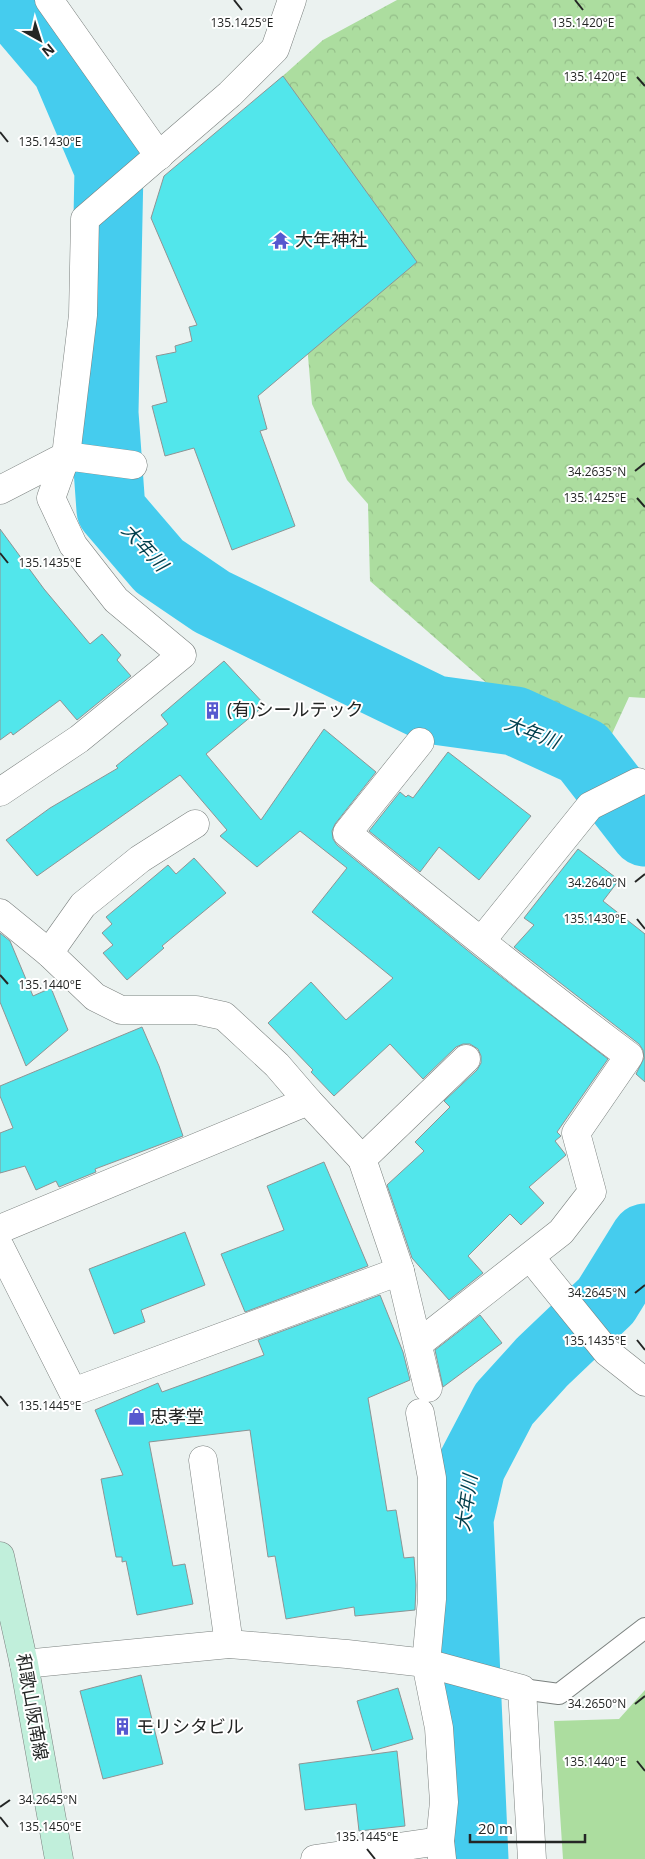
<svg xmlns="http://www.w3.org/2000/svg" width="645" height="1859" viewBox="0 0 645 1859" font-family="'Open Sans','Noto Sans JP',sans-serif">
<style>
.forest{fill:url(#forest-crowns)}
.pitch{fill:#acdd9f}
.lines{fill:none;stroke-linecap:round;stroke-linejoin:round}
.river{stroke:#45ccee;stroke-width:69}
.building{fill:#52e6eb;stroke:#8e9494}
.service-casing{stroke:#7b817f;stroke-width:22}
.minor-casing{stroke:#7b817f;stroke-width:29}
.secondary-casing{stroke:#7b817f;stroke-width:29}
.service{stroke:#fff;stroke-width:20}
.minor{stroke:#fff;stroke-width:28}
.secondary{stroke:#c1efdb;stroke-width:28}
.ticks{fill:none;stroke:#242625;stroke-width:2}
.labels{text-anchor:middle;stroke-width:4;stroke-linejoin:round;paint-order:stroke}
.poi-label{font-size:18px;fill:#242625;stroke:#fff;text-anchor:start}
.street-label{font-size:18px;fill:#242625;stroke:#fff}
.water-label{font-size:19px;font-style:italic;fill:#003e4b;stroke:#fff}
.ticks-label{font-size:12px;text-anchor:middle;fill:#242625;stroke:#fff;stroke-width:4;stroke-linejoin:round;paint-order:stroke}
</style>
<defs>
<pattern id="forest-crowns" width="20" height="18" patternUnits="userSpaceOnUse" patternTransform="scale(1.25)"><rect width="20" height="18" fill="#acdd9f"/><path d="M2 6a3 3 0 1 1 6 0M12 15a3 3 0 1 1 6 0" fill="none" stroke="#94be89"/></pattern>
</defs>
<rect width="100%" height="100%" fill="#ebf2f0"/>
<polygon class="forest" points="397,0 645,0 645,698 629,697 611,736 491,687 370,581 368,504 347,480 312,404 307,344 275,83 323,40"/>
<polygon class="pitch" points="645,1690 645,1859 563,1859 554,1721 619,1719"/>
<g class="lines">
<g class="river">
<polyline points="8,0 66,68 109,169 104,413 111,510 159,566 212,602 435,710 515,721 583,752 645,832"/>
<polyline points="474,1859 459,1519 471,1467 504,1404 542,1362 606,1301 645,1238"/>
</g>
</g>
<g class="building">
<polygon points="283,76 417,262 258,396 267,429 260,431 295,526 232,550 194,448 165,456 152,406 167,402 156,356 176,352 175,346 192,341 189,327 197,325 151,218 164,176"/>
<polygon points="0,529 44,589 90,644 102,634 121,655 117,660 131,676 77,720 60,700 13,735 11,732 0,740"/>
<polygon points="224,661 265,705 206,754 261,820 324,729 376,772 335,824 332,831 333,839 337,845 477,958 608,1059 557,1132 561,1136 555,1141 566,1155 529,1187 544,1203 521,1225 510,1214 468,1256 483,1273 449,1300 412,1258 387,1185 424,1151 415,1142 450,1107 444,1101 477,1070 481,1063 481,1056 478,1049 470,1044 463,1044 456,1047 423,1079 390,1044 334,1096 311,1072 313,1070 268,1023 311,982 346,1020 393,978 312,912 347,868 300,831 257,867 220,836 227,830 180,775 37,876 6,840 50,808 118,768 116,766 168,724 161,715"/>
<polygon points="448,752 531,816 479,880 439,847 420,872 369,831 400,792 406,797 408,795 413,798"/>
<polygon points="578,849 619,880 603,901 645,934 645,1082 636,1074 644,1058 643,1050 639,1044 514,947 534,925 524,918"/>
<polygon points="194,858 226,893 162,946 164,948 127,980 103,953 113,945 102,933 112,924 106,917 168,865 176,874"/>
<polygon points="0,933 10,941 33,996 51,988 68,1030 26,1066 0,1002"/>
<polygon points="142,1027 159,1066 183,1136 95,1169 96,1172 59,1187 56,1181 36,1190 25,1166 0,1173 0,1133 13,1128 0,1096 0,1086"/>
<polygon points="324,1162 368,1266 245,1312 221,1254 284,1230 267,1186"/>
<polygon points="185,1232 205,1285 141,1310 145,1322 114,1334 89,1269"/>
<polygon points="380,1295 403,1352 410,1380 368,1398 387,1511 396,1510 404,1558 414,1557 416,1585 415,1610 355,1616 354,1607 286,1619 275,1556 268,1557 250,1430 149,1442 173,1566 185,1564 193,1604 137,1615 126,1561 122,1562 122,1557 116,1557 101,1479 123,1475 95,1410 158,1383 162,1392 264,1355 258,1340"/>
<polygon points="480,1315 502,1343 443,1387 435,1350"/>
<polygon points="141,1675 163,1764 103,1779 80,1691"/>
<polygon points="398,1688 413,1739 372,1751 357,1701"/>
<polygon points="397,1751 405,1826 359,1831 356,1804 305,1810 299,1764"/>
</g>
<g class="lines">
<defs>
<polyline id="service" points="522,1689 559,1694 645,1628"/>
<g id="minor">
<polyline points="49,0 159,156"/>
<polyline points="0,490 66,456 83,315 85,219 230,94 275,49 292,0"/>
<polyline points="0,792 79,739 182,655 116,600 73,545 51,498 66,456 133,465"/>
<polyline points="0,913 49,953 95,997 121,1010 196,1010 224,1016 277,1065 308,1101"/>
<polyline points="482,940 590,806 638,782"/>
<polyline points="49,953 83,905 140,859 195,824"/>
<polyline points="362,1159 466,1059"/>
<polyline points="0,1229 308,1101 362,1159 400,1271 428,1388"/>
<polyline points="0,1247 73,1392 400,1271"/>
<polyline points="530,1257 607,1352 645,1382"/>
<path d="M418 1344 561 1232 592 1192 576 1133 629 1056C533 984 440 909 347 833L420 742"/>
<polyline points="420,1413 432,1478 432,1599 426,1663 439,1728 444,1802 440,1841 442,1859"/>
<polyline points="203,1460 229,1644"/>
<polyline points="24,1664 229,1644 347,1654 426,1663 522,1689 532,1859"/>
<polyline points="315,1859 440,1841"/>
</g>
<polyline id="secondary" points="0,1556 24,1664 59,1859"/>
</defs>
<use href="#service" class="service-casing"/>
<use href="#minor" class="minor-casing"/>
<use href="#secondary" class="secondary-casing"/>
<use href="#service" class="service"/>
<use href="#minor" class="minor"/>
<use href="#secondary" class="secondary"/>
</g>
<path class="ticks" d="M234 0 242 10M575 0 583 10M637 77 645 86M0 132 8 142M635 471 645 463M637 498 645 507M0 553 8 563M635 882 645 874M637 919 645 929M0 975 8 984M635 1293 645 1285M637 1340 645 1350M0 1396 8 1406M635 1704 645 1696M637 1761 645 1771M0 1807 10 1800M0 1817 8 1827M367 1849 375 1859"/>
<defs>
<symbol id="temple-bare" viewBox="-9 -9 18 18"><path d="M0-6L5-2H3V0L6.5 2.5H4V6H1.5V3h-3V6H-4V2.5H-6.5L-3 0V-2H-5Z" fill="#5658cf" stroke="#fff" stroke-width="2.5" paint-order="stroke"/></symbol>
<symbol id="building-bare" viewBox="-9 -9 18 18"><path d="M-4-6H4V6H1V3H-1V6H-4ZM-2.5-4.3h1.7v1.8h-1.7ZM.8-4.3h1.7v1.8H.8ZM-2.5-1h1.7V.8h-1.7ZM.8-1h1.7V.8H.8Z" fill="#5658cf" stroke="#fff" stroke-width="2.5" paint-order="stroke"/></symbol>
<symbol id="shop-bare" viewBox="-9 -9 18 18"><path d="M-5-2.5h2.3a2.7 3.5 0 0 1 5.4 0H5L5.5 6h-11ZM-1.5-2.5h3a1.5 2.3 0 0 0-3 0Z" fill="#5658cf" stroke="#fff" stroke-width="2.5" paint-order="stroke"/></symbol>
</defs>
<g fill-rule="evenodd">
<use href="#temple-bare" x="268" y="228" width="25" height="25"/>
<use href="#building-bare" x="200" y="698" width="25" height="25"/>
<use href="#shop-bare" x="124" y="1404" width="25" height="25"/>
<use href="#building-bare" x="110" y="1714" width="25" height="25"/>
</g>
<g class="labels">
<g class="poi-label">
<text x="295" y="246">大年神社</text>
<text x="227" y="716">(有)シールテック</text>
<text x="150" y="1423">忠孝堂</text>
<text x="136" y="1733">モリシタビル</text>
</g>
<g class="street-label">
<text transform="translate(32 1707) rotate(80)" y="6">和歌山阪南線</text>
</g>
<g class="water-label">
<text transform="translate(145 547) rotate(47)" y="7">大年川</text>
<text transform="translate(532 732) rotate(21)" y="7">大年川</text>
<text transform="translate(466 1503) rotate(-82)" y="7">大年川</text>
</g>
</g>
<g class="ticks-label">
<text x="242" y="27">135.1425°E</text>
<text x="583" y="27">135.1420°E</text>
<text x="595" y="81">135.1420°E</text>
<text x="50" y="146">135.1430°E</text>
<text x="597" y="476">34.2635°N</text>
<text x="595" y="502">135.1425°E</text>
<text x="50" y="567">135.1435°E</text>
<text x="597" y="887">34.2640°N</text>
<text x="595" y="923">135.1430°E</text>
<text x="50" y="989">135.1440°E</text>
<text x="597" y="1297">34.2645°N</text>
<text x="595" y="1345">135.1435°E</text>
<text x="50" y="1410">135.1445°E</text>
<text x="597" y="1708">34.2650°N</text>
<text x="595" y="1766">135.1440°E</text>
<text x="48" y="1804">34.2645°N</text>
<text x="50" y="1831">135.1450°E</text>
<text x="367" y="1841">135.1445°E</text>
</g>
<g transform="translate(40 40) rotate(141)" stroke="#ffffff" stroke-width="4" paint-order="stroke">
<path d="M0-4L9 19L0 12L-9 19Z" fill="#242625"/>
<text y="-8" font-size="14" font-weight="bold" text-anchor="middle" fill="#242625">N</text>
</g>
<path d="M470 1834v8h115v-8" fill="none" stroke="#242625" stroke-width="2.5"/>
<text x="478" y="1834" font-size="15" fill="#242625" stroke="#ffffff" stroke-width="4" paint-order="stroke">20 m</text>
</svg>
